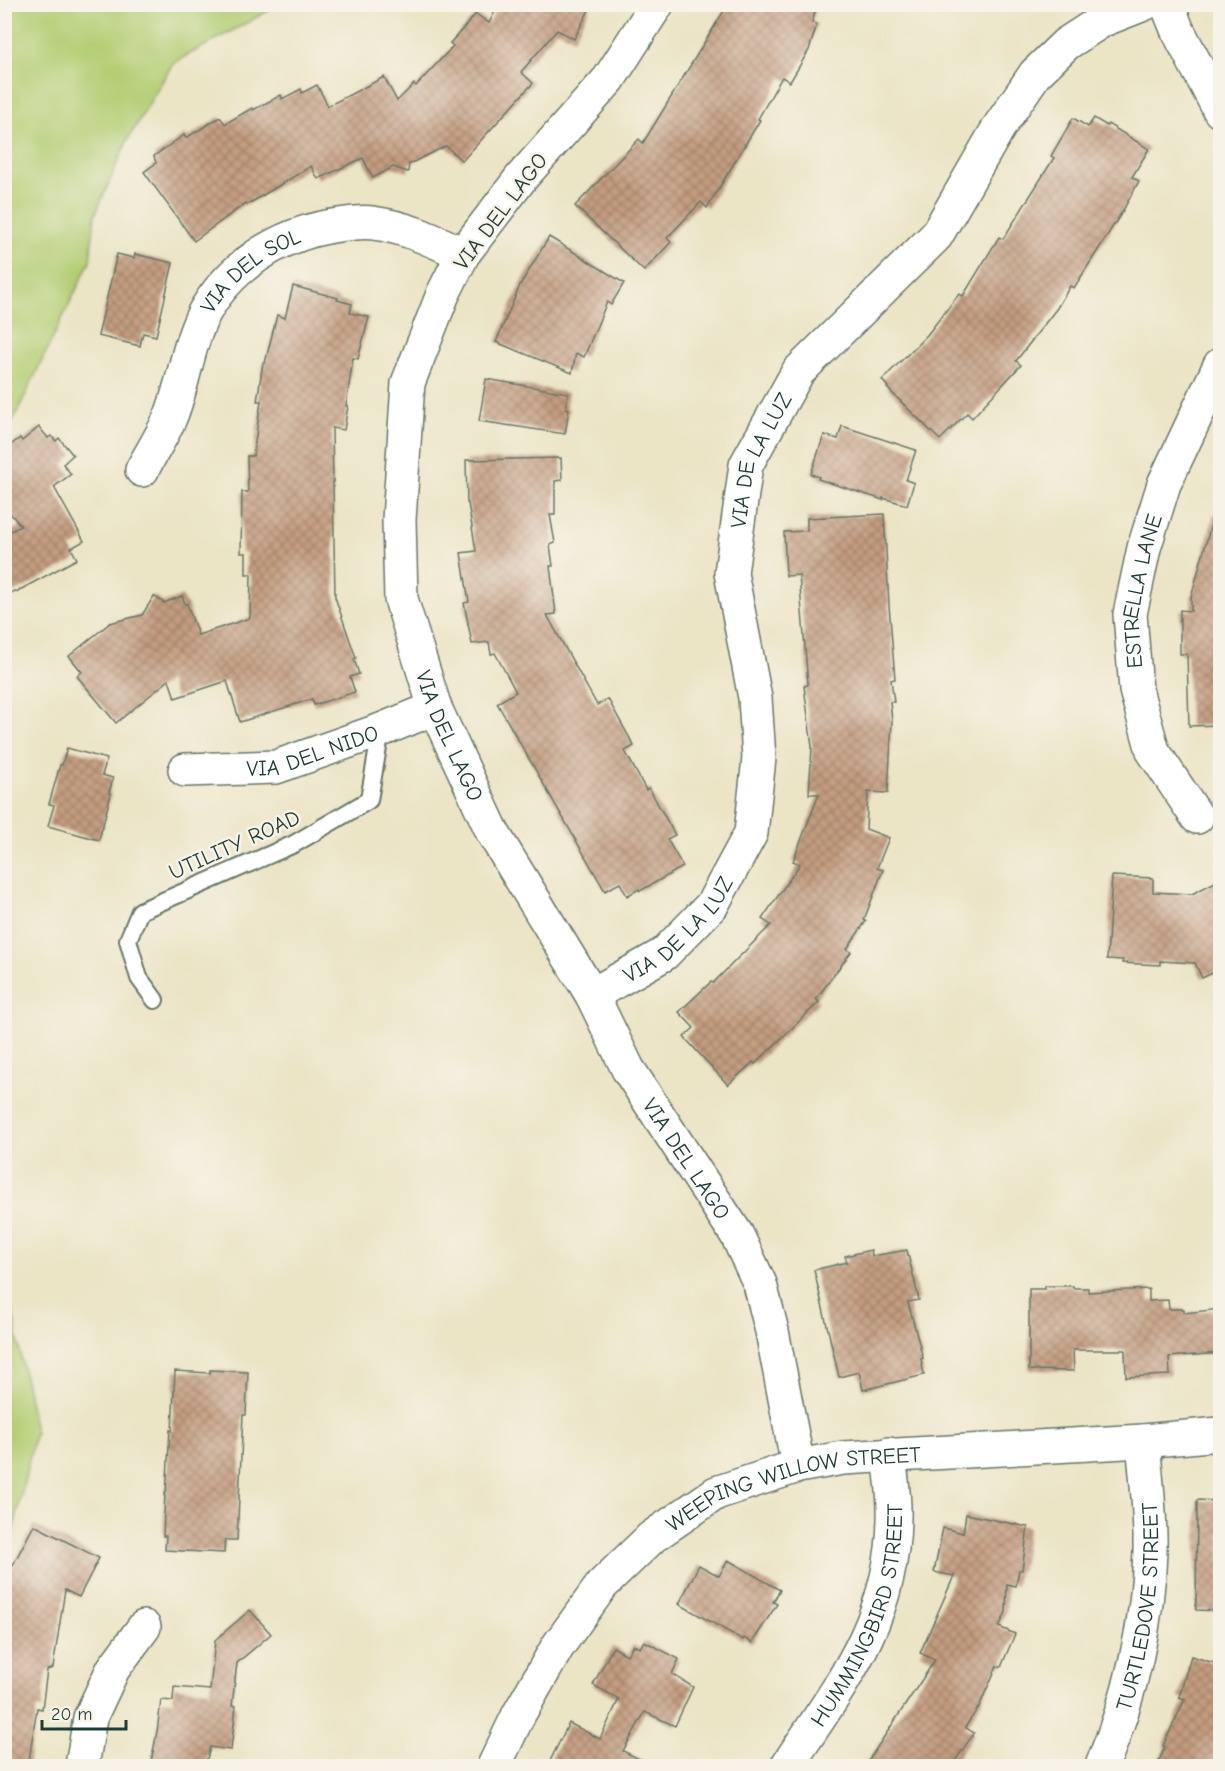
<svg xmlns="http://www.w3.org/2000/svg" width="1225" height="1771" viewBox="0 0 1225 1771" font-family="'Comic Neue',sans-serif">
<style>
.grass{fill:#b4ce74;stroke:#6a8654;stroke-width:1.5}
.building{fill:url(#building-cross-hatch)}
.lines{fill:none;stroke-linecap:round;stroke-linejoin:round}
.service-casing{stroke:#667767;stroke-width:20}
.minor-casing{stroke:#667767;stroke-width:36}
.service{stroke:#fff;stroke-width:16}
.minor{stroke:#fff;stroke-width:33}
.labels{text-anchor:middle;stroke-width:5;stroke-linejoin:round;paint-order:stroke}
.street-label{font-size:22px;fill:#1f3d34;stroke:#f7f3e8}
</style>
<defs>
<pattern id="building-cross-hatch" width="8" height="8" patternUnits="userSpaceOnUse" patternTransform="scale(1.5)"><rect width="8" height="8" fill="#c49d80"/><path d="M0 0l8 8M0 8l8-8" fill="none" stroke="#9f816a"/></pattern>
</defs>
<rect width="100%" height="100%" fill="#f7f3e8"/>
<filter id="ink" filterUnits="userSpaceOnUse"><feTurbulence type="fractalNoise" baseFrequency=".0167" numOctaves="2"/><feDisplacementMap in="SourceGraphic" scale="12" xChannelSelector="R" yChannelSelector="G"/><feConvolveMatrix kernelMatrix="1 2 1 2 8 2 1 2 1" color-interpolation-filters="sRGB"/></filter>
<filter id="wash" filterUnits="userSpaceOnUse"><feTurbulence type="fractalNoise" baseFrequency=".008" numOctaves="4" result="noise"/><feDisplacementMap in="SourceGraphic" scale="24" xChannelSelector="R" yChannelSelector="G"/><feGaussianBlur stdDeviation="1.35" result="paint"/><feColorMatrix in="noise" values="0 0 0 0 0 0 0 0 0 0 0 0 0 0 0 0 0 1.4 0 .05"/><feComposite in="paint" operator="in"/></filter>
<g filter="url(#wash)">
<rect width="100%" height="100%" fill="#ebe4c5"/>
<g class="grass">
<polygon points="5,4 279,5 173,63 127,141 95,215 90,261 5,437"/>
<polygon points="4,1268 35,1432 5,1568 4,1568"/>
</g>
<g id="blocks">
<g class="building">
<polygon points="499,4 592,4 574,39 557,30 521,72 533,83 462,161 446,146 409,164 408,172 393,167 373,178 363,158 318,179 311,166 247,205 246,203 194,241 144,172 156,163 154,156 184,135 186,138 220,117 225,124 252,108 253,110 281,95 282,99 301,89 302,93 317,85 328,106 384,77 397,101 414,84 416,86 453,46 450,43 476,14 489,23"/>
<polygon points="728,4 817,4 812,23 817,24 809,50 790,82 782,77 758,119 760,120 707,208 701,202 667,238 671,242 644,271 575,206 639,139 643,143"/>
<polygon points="1073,118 1088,127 1094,118 1107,126 1108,124 1149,149 1132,177 1139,181 1122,212 1074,288 1070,286 1057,308 1016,361 1021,365 972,418 967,413 940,440 887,388 888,387 882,380 927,335 959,294 963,296 999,237 1003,239 1054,158 1051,156"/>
<polygon points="549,237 624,283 611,305 607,302 584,357 576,353 572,373 496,342 520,285"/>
<polygon points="117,254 134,258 135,254 173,263 156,336 143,333 140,346 98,336"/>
<polygon points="293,286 338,298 337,300 352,304 350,313 369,317 358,359 353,358 346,406 348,406 344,430 332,428 335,597 356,658 354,659 359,674 350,677 355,692 314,705 312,699 240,722 227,681 175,698 169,680 116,723 77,676 82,672 69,656 110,623 142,615 154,596 164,603 182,596 185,604 187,604 198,635 250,618 251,574 246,574 246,553 241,553 242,492 248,492 247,456 253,456 261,401 257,401 263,363 265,363 277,315 285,318"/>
<polygon points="486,379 568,393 566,408 569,409 565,434 479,421"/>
<polygon points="842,426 916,450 906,480 914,483 907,505 883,498 883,500 818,479 819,477 811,474 824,435 838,439"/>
<polygon points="39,427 48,438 51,436 56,441 59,438 73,455 63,464 71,474 54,487 84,541 71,548 77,559 16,592 15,591 4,596 4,534 21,526 4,506 4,450 20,438 22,441"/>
<polygon points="561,458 562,480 555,481 555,515 550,515 555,543 550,545 553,566 550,566 556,614 547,615 597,705 608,699 634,746 625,751 646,790 649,788 675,835 667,839 683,867 640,891 639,889 627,896 620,883 605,891 497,703 516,692 495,653 491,654 489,642 472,644 464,603 469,602 461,553 476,551 468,503 467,503 466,460"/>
<polygon points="884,514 889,605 895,679 891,680 894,702 890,702 892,720 888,793 868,792 866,829 889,838 877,868 883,870 864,920 866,921 847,949 851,952 816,999 819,1002 755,1064 753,1062 728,1085 684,1037 694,1028 679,1012 711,982 713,983 771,925 762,919 800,864 793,861 819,794 809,794 812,747 804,686 808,685 799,575 786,576 784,532 807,531 807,518"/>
<polygon points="1214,514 1221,515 1221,725 1189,726 1187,654 1180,654 1180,610 1191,611 1191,597"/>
<polygon points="67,748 107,759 102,775 113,778 109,793 111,794 99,840 48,826 54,805 49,804 60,765 62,765"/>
<polygon points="1112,876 1153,878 1153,892 1192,894 1221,879 1221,969 1202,978 1195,963 1160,961 1160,965 1122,963 1123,960 1107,959"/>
<polygon points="871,1250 872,1256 907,1250 919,1300 908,1302 923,1358 921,1359 924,1375 863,1390 859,1372 839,1377 814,1270 847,1262 845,1256"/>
<polygon points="1045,1286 1073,1286 1073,1288 1088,1288 1088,1292 1149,1289 1149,1301 1168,1300 1169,1309 1184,1309 1184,1313 1221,1309 1221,1353 1169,1357 1170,1375 1126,1377 1125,1350 1073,1350 1074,1371 1029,1370 1029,1289 1045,1289"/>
<polygon points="210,1370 248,1372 246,1415 243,1415 237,1540 225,1540 224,1553 165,1550 166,1536 163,1536 165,1493 166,1493 170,1430 172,1431 175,1371 210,1373"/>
<polygon points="1197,1500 1221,1501 1221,1611 1196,1610"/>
<polygon points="966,1514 1028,1527 1022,1570 1019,1570 1016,1586 1007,1584 1006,1612 999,1627 1015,1634 1001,1667 997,1666 979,1707 965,1727 974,1733 951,1767 864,1767 935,1660 920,1653 954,1576 934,1572 943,1528 963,1533"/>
<polygon points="34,1525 99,1558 79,1597 65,1590 53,1668 47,1670 42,1709 37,1708 28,1767 4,1767 4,1582"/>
<polygon points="728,1560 780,1590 773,1602 777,1604 752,1643 744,1638 743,1640 679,1604 699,1565 719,1576"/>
<polygon points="250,1610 271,1634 237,1663 232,1706 236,1706 231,1750 210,1747 205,1767 150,1767 157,1732 161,1700 173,1701 174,1687 210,1690 215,1640"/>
<polygon points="644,1641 679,1659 672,1674 693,1687 675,1726 645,1712 623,1751 655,1767 547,1767 569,1723 600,1739 619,1699 593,1685 613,1647 627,1655 633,1645 640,1648"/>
<polygon points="1191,1656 1221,1665 1221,1767 1156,1767 1165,1747 1163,1746 1185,1699 1179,1697"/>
</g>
</g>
</g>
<g filter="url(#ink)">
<use href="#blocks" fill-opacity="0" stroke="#667767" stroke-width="1.5"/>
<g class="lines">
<defs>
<polyline id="service" points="155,1000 139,978 128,940 140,911 294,844 369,800 381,730"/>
<g id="minor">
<path id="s1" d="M657 4 609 79 521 178 463 254 443 294 408 383 399 520 401 599 435 708 493 833 592 995 628 1069 737 1235 760 1284 772 1331 798 1466"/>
<polyline points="1167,4 1177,29 1220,111"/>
<path id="s2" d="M142 470C151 453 162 436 170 418 184 384 187 346 204 313 230 266 279 235 332 226 345 224 360 221 373 223 405 227 433 240 463 254"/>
<path id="s3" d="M185 770 276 767 381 730 435 708"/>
<path id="s4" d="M1197 817 1153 751 1136 690 1130 614 1144 548 1164 484 1220 365"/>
<path id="s5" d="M592 995 664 954 712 905 751 833 759 758 755 698 731 573 746 465 798 372 936 236 999 127 1035 74 1066 44 1103 20 1144 4"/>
<polyline points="82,1766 90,1718 113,1669 144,1627"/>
<path id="s6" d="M494 1766 519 1714 558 1646 602 1585 652 1537 716 1493 798 1466 843 1458 1143 1441 1220 1434"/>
<path id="s7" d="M787 1766C840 1686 893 1620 894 1518 895 1497 891 1475 889 1454"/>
<path id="s8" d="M1102 1766C1130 1697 1148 1627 1150 1551 1151 1515 1146 1477 1143 1441"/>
</g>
</defs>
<use href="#service" class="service-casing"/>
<use href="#minor" class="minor-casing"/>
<use href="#service" class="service"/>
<use href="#minor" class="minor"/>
</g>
</g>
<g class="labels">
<g class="street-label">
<text transform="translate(500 211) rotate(-53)" y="8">VIA DEL LAGO</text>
<text dy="8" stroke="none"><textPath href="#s2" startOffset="234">VIA DEL SOL</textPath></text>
<text dy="8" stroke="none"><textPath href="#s5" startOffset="614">VIA DE LA LUZ</textPath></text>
<text dy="8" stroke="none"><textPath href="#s4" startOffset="243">ESTRELLA LANE</textPath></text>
<text dy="8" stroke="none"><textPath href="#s1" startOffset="819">VIA DEL LAGO</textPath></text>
<text dy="8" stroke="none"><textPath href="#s3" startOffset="130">VIA DEL NIDO</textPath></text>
<text transform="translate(234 844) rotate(-24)" y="8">UTILITY ROAD</text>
<text dy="8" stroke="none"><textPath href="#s5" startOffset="110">VIA DE LA LUZ</textPath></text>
<text dy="8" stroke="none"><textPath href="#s1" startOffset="1305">VIA DEL LAGO</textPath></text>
<text dy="8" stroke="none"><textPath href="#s6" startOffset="434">WEEPING WILLOW STREET</textPath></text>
<text dy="8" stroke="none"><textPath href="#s8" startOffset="165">TURTLEDOVE STREET</textPath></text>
<text dy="8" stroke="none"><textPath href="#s7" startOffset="170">HUMMINGBIRD STREET</textPath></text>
</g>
</g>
<rect width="1225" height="1771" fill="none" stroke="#f7f3e8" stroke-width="24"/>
<path d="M42 1720v9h84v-9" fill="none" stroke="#1f3d34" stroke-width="3"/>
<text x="51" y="1720" font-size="18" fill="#1f3d34" stroke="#f7f3e8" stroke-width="4.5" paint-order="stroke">20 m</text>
</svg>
